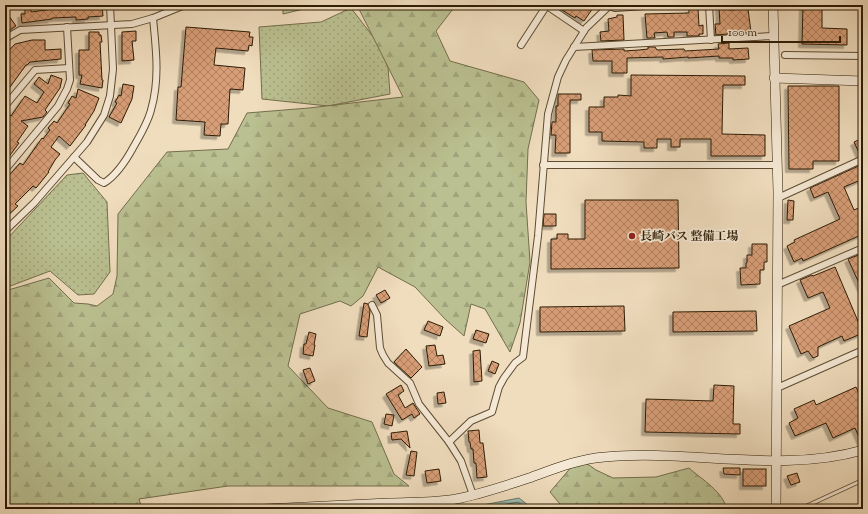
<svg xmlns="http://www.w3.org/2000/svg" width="868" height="514" viewBox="0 0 868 514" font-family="'Sorts Mill Goudy','Noto Serif JP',serif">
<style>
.grass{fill:url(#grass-dots);stroke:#736e4b}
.forest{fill:url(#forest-firs);stroke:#736e4b}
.water{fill:url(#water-rules);stroke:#6e7c6b}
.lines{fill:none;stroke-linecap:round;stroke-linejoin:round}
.shore{stroke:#636c5a;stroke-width:1}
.building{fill:url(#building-cross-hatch);stroke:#2c1c05;filter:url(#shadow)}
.lane-casing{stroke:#5d4c33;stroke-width:4.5}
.street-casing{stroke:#5d4c33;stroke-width:8}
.secondary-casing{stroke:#2c1c05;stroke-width:10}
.lane{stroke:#f5e9d5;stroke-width:3}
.street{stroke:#f5e9d5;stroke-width:6}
.secondary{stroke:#f5e9d5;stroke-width:9}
.poi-dot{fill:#8f2418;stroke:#f5e9d5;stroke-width:1.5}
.labels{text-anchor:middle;stroke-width:3.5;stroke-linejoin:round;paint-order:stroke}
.poi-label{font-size:12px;font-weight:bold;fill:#2c1c05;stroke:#f5e9d5;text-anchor:start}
</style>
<defs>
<pattern id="grass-dots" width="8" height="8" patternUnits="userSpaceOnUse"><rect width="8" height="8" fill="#bac091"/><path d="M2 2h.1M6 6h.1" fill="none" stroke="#a0a47c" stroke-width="1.8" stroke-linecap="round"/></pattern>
<pattern id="forest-firs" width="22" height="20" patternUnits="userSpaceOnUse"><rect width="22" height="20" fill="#bac091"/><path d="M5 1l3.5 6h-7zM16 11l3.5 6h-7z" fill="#a0a47c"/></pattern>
<pattern id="water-rules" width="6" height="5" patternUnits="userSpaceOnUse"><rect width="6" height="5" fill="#9abcaf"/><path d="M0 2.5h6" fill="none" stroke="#85a195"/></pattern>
<pattern id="building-cross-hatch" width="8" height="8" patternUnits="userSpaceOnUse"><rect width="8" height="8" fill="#d89e77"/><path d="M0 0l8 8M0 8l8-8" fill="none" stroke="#af8060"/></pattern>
<filter id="shadow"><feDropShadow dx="-3.5" dy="3.5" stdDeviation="0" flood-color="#0004"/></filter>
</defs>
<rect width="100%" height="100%" fill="#f0ddbe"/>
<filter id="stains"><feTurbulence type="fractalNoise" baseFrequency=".005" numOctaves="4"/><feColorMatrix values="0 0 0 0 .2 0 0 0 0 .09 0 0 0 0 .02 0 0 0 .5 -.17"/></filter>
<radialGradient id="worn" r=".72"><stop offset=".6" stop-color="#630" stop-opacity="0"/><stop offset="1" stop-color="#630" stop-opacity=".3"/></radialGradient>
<g class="grass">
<polygon points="5,5 51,5 11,9 5,14"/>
<polygon points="351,8 378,43 388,67 390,94 328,106 262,99 259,27 321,22"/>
<polygon points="83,173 107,202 110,272 94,294 78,295 50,271 5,288 5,241 67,175"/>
</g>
<g class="forest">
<polygon points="283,5 320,5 283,14"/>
<polygon points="357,5 456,5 436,31 450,61 524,82 539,100 528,149 526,202 530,262 520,323 510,352 485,309 471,304 464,336 445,319 415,287 378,267 363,296 351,306 340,301 300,314 288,366 328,408 372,422 394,474 409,486 228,486 139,499 142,509 5,509 5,291 49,278 74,303 88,304 97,306 113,294 117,276 118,214 167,152 228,149 247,113 309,108 403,97"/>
<path d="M579 458 596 470 613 478 656 477 689 468C700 478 725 493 726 509H564L550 492Z"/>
</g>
<polygon class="water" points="519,498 533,509 462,509"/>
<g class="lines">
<polyline class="shore" points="483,509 518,502 526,509"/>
</g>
<g class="building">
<polygon points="91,5 102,5 103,16 88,17 88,19 76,20 76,17 52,18 52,19 22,23 21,14 25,14 25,9 31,9 31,12 53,9 53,7 63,7 63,9 91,8"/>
<polygon points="554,5 595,5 584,21 576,16 575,18"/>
<polygon points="803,5 822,5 822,28 847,29 847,45 802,44"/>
<polygon points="729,6 729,10 748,9 751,32 716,35 715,24 720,24 719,7"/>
<polygon points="689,9 698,9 699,26 703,25 703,34 699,34 699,36 687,36 687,32 674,32 674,37 668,37 667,32 654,33 655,38 647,38 645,14 689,13"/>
<polygon points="617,15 623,15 624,40 601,41 600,32 609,31 608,19 617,17"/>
<polygon points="9,16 16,26 10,30 5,23 5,18"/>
<polygon points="186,27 250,32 249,37 253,37 252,46 249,45 248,51 216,48 214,65 245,68 243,90 230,89 228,124 221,124 220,136 204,135 205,122 176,120 178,87 181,87"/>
<polygon points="136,31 136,41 132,41 134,60 122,61 122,32"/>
<polygon points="89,32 99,32 99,35 101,35 102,42 100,42 102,80 103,80 102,88 80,84 82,75 79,75 79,50 89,50"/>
<polygon points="32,40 45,40 45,50 61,49 61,59 30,62 27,65 26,65 5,94 5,55 15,44"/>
<polygon points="729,43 729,49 748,48 749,59 733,60 733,58 719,58 719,56 688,58 688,57 663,59 663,57 627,58 627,73 612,73 612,61 593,61 592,50 624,49 624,51 639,50 648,49 648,47 655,47 657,50 684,49 685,51 719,49 718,44"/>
<polygon points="51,75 62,79 60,88 45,110 47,112 43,117 21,121 28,126 17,142 19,143 5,162 5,117 8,113 11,116 25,96 37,103 44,92 34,84 39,77 48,84"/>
<polygon points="631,75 745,76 745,85 723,85 722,134 765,135 765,156 711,156 711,139 680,139 680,147 671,147 671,139 657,139 657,148 644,148 644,142 602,141 602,132 589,132 589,107 604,107 604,97 618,97 618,95 631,96"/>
<polygon points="123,84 134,86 132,99 121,123 109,117 117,103 115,102 119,95 121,96"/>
<polygon points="788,86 839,86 839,161 813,161 813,169 789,169"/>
<polygon points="78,89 99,98 94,111 85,125 86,125 70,146 59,136 51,147 60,154 55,160 48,172 49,172 36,188 33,186 15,204 18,206 5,218 5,180 20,163 23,165 42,138 43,139 50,130 48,128 54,121 57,123 70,104 68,103 72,96 76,98"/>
<polygon points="558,94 581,94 581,100 570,100 570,153 555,153 556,135 551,135 552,122 556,122 556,106 558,106"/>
<polygon points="863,138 863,155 860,155 854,142"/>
<polygon points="863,164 863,179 844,187 854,210 863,206 863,234 803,261 802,258 794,262 787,246 795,242 794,240 840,219 828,192 814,198 810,188"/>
<polygon points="585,200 678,200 679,268 551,269 551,239 557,239 557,234 568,234 568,239 585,239"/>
<polygon points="788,200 794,201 793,220 787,220"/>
<polygon points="544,214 556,214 556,226 543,226"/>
<polygon points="752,244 767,244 767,262 764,262 764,270 760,270 760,284 741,285 740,268 746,268 746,263 747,263 747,255 752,255"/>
<polygon points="861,254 863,258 863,292 848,259"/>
<polygon points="835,267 863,333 844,341 842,336 818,347 818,356 813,358 808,351 801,354 789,326 830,308 823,292 808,298 800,280 812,275 813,276"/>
<polygon points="385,290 390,298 381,303 376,295"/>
<polygon points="364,303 368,304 370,311 367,337 359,336"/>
<polygon points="624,306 625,331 540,332 540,307"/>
<polygon points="756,311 757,331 673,332 673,312"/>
<polygon points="428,321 443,327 440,336 424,330"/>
<polygon points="476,330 489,334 486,343 473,339"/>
<polygon points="309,332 316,334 314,345 315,345 313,356 303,354 304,344 306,344"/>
<polygon points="435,345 437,356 443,355 445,364 429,366 426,346"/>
<polygon points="406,349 422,367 411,378 394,362"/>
<polygon points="480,350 482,381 474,382 473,351"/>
<polygon points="492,361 499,364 495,374 488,371"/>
<polygon points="310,368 315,381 308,384 303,370"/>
<polygon points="401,385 404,391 398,395 405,408 413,403 420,414 414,418 412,414 402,420 386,394"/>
<polygon points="714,385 734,386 733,424 740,424 740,434 645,432 646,399 713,401"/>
<polygon points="856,387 863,402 863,444 862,444 855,428 833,438 826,423 795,436 789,423 798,418 794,409 814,400 816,405"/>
<polygon points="444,392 446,403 438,404 437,393"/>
<polygon points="386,414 394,415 392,426 384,424"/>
<polygon points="479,430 480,443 483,443 487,477 477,478 476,463 474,463 473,449 471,449 470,442 469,442 468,431"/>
<polygon points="407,431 410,448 401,439 392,440 391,433"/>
<polygon points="411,451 417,452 414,476 406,475"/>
<polygon points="723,468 740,468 740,475 724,474"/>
<polygon points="439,469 441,481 427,483 425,471"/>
<rect x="743" y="469" width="23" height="17"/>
<polygon points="797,473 800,482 791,485 787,476"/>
</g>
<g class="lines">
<defs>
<polyline id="lane" points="800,509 863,480"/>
<g id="street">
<polyline points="709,5 711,40"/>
<polyline points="547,6 584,31"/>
<polyline points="609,6 615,8 660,5"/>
<polyline points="5,41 8,37 20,30 132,24 153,18 185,5"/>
<polyline points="521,45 547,5"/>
<polyline points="574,47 773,36"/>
<polyline points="785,55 863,56"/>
<polyline points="5,106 35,70 69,68"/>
<path d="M74 157 98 180 104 183C117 175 127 159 134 146 141 134 148 122 151 110 160 79 156 49 153 18"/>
<polyline points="543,165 777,165"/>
<polyline points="5,170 58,106 67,89 70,80 67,27"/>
<polyline points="778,198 863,159"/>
<polyline points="5,231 34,203 74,157 87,142 104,115 110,96 113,69 110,5"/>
<polyline points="777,285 863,248"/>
<polyline points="372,305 377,315 380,348 383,355 388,363 410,383 419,404 449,442 461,461 473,495"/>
<polyline points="777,388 863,350"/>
<polyline points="449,442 471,421 492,412 499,387 504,378 515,363 523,357 538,236 548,114 558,77 566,60 586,28 610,5"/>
</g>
<g id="secondary">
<polyline points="773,5 778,192 776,509"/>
<polyline points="774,78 863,81"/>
<path d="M264 509C306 507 347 505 389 503 411 502 434 503 456 499 481 494 505 486 529 478 554 469 578 459 605 457 690 449 780 474 863 450"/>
</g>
</defs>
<use href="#lane" class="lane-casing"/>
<use href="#street" class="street-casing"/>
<use href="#secondary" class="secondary-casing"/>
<use href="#lane" class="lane"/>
<use href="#street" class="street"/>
<use href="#secondary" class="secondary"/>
</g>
<circle class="poi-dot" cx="632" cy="236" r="4"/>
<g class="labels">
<g class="poi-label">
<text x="640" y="240">長崎バス 整備工場</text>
</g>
</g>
<rect width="868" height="514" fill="none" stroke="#f0ddbe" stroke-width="20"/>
<rect x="6" y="6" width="856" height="502" fill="none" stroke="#2c1c05" stroke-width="2"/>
<rect x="10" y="10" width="848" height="494" fill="none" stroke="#2c1c05"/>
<path d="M722 36v6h118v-6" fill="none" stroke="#2c1c05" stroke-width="2"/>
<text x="728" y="36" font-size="12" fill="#2c1c05" stroke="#f5e9d5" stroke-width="3" paint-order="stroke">100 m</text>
<rect width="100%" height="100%" filter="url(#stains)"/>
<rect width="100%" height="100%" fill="url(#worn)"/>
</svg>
